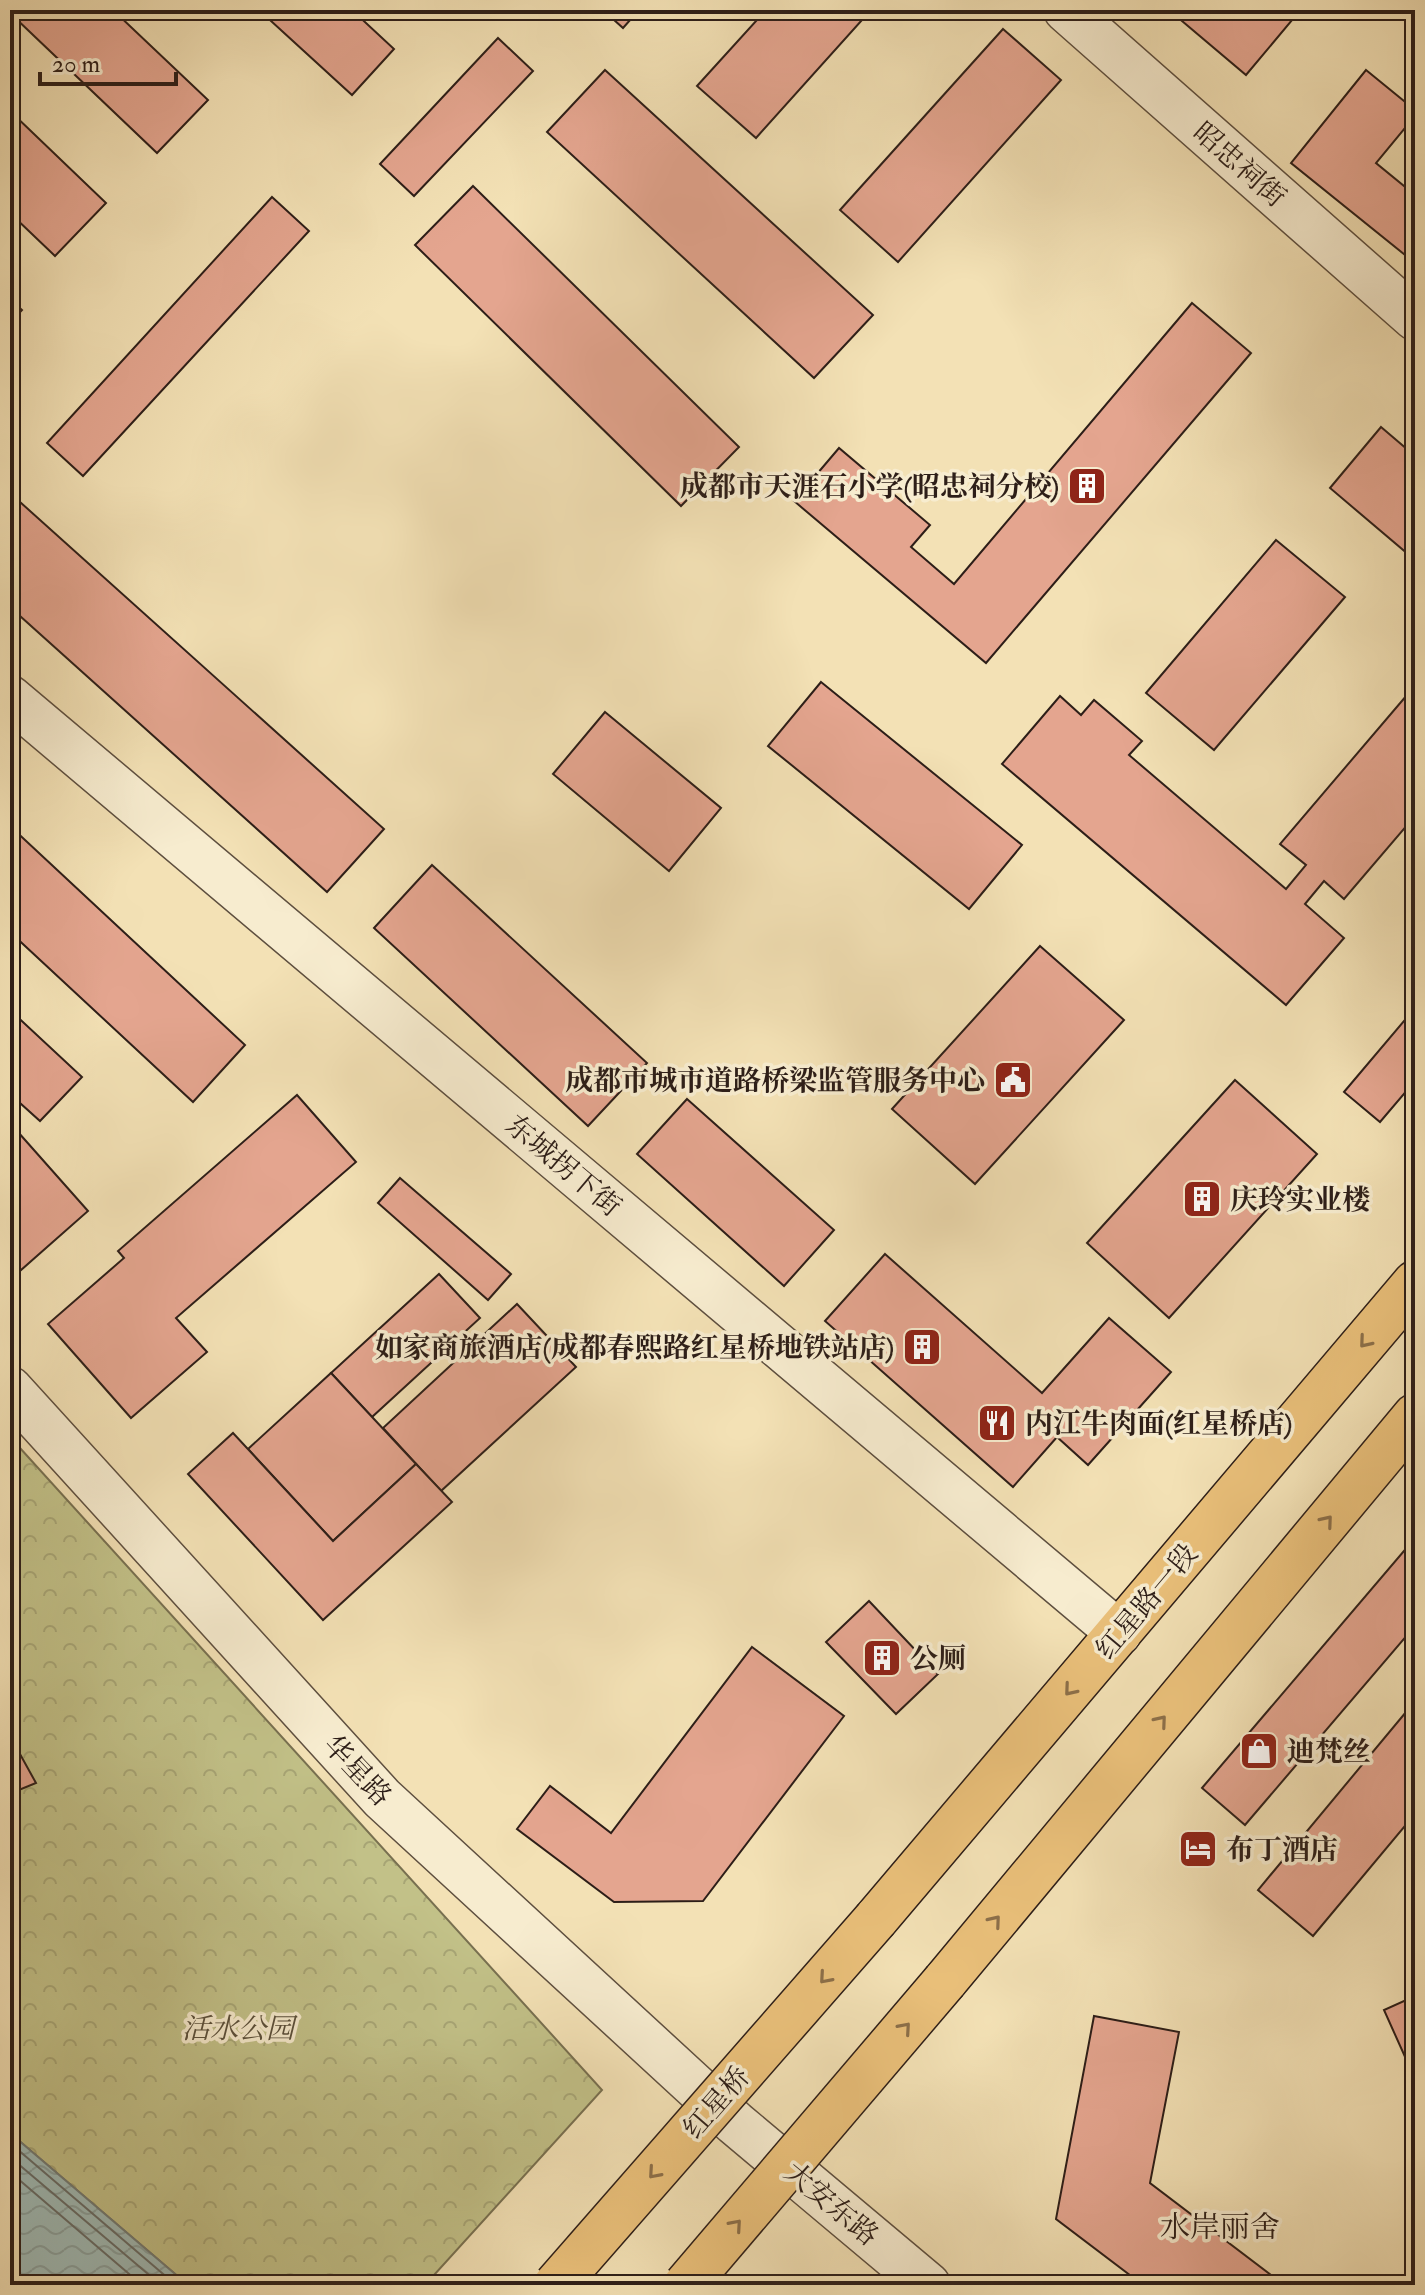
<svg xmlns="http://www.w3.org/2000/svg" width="1425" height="2295" viewBox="0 0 1425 2295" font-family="'IM FELL Double Pica','Noto Serif SC',serif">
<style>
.park{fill:url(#park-crowns);stroke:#787050;stroke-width:2}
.water{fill:url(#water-waves);stroke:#717c77;stroke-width:2}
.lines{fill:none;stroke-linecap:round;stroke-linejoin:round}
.shore{stroke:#666c68;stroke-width:2}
.building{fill:#e4a58f;stroke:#2d1e18;stroke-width:2}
.minor-casing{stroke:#5e4f3f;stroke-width:47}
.tertiary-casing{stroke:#5e4f3f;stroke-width:47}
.primary-casing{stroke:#2d1e18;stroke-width:47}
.minor{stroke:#f7eccf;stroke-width:44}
.tertiary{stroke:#f7eccf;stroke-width:44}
.primary{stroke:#eac07a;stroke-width:44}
.primary-bridge-casing{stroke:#2d1e18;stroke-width:47;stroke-linecap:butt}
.primary-bridge{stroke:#eac07a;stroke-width:44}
.oneway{stroke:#8c6f49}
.labels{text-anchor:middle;stroke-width:7;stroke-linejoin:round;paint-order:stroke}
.street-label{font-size:28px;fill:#2d1e18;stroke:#f7eccf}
.poi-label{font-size:28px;font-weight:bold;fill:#2d1e18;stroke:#f7eccf;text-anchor:start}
.park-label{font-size:28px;font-style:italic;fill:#5a4f3a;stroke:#f7eccf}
.neighbourhood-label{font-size:30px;fill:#2d1e18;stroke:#f7eccf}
</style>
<defs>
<pattern id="park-crowns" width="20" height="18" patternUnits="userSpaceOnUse" patternTransform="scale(2)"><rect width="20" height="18" fill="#c2c188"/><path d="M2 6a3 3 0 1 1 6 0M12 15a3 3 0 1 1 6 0" fill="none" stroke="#a7a575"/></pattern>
<pattern id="water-waves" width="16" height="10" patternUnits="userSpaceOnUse" patternTransform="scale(2)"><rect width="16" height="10" fill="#9fbbb7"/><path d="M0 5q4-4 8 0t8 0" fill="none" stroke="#89a09d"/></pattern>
</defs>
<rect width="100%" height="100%" fill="#f3e1b5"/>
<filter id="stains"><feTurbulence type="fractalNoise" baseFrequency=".0025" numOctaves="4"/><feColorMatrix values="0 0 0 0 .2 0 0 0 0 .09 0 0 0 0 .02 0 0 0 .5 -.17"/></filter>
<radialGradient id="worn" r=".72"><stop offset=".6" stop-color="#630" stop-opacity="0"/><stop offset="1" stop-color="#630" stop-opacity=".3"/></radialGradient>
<polygon class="park" points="10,1437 602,2090 425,2285 188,2285 10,2133"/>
<polygon class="water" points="10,2133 188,2285 10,2285"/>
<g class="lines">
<g class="shore">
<polyline points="10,2143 176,2285"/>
<polyline points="10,2157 161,2285"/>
<polyline points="10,2172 142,2285"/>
</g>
</g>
<g class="building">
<polygon points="10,10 113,10 208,100 157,153 10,13"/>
<polygon points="259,10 352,10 394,49 352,95"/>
<polygon points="603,10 639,10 623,28"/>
<polygon points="766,10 871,10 756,138 697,86"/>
<polygon points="1169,10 1294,10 1298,13 1246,75"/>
<polygon points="1003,29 1061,80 898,262 840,210"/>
<polygon points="498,38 533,71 414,196 380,164"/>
<polygon points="605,70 873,315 814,378 547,132"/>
<polygon points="1366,70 1415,110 1415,116 1376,163 1415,195 1415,263 1291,163"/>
<polygon points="10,111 106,203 55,256 10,213"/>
<polygon points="473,186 739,447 681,506 415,245"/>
<polygon points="272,197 309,231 83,476 47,443"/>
<polygon points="10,299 22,310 10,323"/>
<polygon points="1192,303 1251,353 986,663 794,501 839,448 930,525 911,547 954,584"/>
<polygon points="1381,427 1415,456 1415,560 1330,488"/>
<polygon points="10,493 384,829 327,892 10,607"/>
<polygon points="1276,540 1345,597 1214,750 1146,693"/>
<polygon points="821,682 1022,845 969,909 768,746"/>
<polygon points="1407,695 1415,702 1415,816 1344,899 1324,881 1305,904 1344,938 1286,1005 1002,764 1060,696 1081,715 1094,700 1142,741 1129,755 1286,889 1306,865 1280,844"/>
<polygon points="605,712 721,808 669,871 553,774"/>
<polygon points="10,826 245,1045 193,1102 10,932"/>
<polygon points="432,865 647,1063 588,1126 374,928"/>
<polygon points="1040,946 1124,1020 975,1184 892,1109"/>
<polygon points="1415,1008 1415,1081 1380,1122 1344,1092"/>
<polygon points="10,1010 82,1077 40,1121 10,1094"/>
<polygon points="1235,1080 1317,1154 1169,1318 1087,1243"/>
<polygon points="297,1095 356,1162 176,1318 207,1352 131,1418 48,1324 124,1258 118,1251"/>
<polygon points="687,1099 834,1230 784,1286 637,1154"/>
<polygon points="10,1123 88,1211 21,1270 10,1258"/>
<polygon points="400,1178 511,1274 488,1300 378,1203"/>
<polygon points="885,1254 1042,1393 1109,1318 1171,1372 1088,1465 1057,1437 1013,1487 825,1321"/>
<polygon points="439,1274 480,1318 372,1417 331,1373"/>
<polygon points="517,1304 576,1367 441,1491 383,1428"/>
<polygon points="331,1373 416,1464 333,1541 248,1449"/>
<polygon points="233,1433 333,1541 416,1464 452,1502 323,1620 188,1474"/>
<polygon points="1415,1538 1415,1626 1245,1825 1202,1788"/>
<polygon points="869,1601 938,1674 896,1714 826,1642"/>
<polygon points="752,1647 844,1716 703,1901 614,1902 517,1829 550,1786 611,1833"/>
<polygon points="1406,1712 1415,1720 1415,1814 1313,1936 1258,1890"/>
<polygon points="10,1736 36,1783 14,1792 10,1786"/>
<polygon points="1415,1996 1415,2079 1384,2010"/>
<polygon points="1094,2016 1179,2032 1150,2183 1284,2285 1143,2285 1056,2219"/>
</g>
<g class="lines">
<defs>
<g id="minor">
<polyline points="1066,10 1415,318"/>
<polyline points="10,698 1119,1633"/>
</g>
<polyline id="tertiary" points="10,1389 382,1798 735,2123 928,2285"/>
<g id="primary">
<polyline points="876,1919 1415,1283"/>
<polyline points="945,1981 1415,1416"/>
</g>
</defs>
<use href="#minor" class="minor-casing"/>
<use href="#tertiary" class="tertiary-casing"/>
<use href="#primary" class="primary-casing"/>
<use href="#minor" class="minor"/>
<use href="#tertiary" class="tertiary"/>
<use href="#primary" class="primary"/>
<defs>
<g id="primary-bridge">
<polyline points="556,2285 876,1919"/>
<polyline points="686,2285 945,1981"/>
</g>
</defs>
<use href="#primary-bridge" class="primary-bridge-casing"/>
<use href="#primary-bridge" class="primary-bridge"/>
</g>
<defs><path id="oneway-chevron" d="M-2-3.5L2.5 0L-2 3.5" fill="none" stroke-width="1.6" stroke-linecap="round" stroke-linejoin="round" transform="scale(2)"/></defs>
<g class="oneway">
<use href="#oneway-chevron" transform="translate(1365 1342) rotate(130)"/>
<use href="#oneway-chevron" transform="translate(1327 1521) rotate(-50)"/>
<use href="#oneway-chevron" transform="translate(1070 1690) rotate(130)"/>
<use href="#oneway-chevron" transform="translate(1161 1721) rotate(-50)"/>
<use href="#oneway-chevron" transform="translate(995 1921) rotate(-50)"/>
<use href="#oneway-chevron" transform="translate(825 1978) rotate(131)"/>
<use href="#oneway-chevron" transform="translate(905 2028) rotate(-49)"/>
<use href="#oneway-chevron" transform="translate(654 2173) rotate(131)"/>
<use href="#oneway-chevron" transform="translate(736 2225) rotate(-49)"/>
</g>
<defs>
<symbol id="building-square" viewBox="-11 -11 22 22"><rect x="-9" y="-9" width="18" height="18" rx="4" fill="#8f2418" stroke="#f7eccf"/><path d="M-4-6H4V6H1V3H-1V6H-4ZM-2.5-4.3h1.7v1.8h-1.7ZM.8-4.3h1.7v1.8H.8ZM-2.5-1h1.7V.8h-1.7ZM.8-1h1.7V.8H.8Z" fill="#fff"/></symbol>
<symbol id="civic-square" viewBox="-11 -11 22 22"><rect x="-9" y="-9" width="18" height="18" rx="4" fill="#8f2418" stroke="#f7eccf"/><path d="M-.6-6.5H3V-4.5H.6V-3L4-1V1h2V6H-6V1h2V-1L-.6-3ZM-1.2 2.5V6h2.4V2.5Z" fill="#fff"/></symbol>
<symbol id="restaurant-square" viewBox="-11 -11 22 22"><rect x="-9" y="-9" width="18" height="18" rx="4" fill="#8f2418" stroke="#f7eccf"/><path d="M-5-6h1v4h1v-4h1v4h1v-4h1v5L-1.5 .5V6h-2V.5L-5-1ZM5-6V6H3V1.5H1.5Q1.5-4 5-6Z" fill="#fff"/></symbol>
<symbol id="shop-square" viewBox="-11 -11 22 22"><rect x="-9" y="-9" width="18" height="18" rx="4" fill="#8f2418" stroke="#f7eccf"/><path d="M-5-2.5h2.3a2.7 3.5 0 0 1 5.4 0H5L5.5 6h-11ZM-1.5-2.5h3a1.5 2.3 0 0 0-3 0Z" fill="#fff"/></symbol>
<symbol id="hotel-square" viewBox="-11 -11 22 22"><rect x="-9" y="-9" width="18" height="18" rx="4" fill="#8f2418" stroke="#f7eccf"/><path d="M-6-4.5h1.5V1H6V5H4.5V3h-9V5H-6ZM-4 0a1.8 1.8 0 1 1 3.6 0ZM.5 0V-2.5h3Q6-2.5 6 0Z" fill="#fff"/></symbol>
</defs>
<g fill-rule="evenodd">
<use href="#building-square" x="1065" y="464" width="44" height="44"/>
<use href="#civic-square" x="991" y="1058" width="44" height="44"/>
<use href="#building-square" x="1180" y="1177" width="44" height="44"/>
<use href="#building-square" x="900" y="1325" width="44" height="44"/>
<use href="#restaurant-square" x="975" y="1401" width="44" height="44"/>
<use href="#building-square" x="860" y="1636" width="44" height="44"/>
<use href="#shop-square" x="1237" y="1729" width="44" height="44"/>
<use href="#hotel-square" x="1176" y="1827" width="44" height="44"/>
</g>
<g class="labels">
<g class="street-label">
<text transform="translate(1240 164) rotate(41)" y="10">昭忠祠街</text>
<text transform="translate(564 1165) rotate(40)" y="10">东城拐下街</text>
<text transform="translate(1146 1601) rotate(-50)" y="10">红星路一段</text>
<text transform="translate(358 1770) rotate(47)" y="10">华星路</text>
<text transform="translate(716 2102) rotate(-49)" y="10">红星桥</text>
<text transform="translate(832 2203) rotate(40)" y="10">大安东路</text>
</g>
<g class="poi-label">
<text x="1059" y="496" text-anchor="end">成都市天涯石小学(昭忠祠分校)</text>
<text x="985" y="1090" text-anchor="end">成都市城市道路桥梁监管服务中心</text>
<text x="1230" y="1209">庆玲实业楼</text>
<text x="894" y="1357" text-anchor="end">如家商旅酒店(成都春熙路红星桥地铁站店)</text>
<text x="1025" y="1433">内江牛肉面(红星桥店)</text>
<text x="910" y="1668">公厕</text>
<text x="1287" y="1761">迪梵丝</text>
<text x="1226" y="1859">布丁酒店</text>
</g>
<g class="park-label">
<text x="238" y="2038">活水公园</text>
</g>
<g class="neighbourhood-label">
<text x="1220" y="2237">水岸丽舍</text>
</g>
</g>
<rect width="1425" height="2295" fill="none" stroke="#f3e1b5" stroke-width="40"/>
<rect x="12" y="12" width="1401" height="2271" fill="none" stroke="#2d1e18" stroke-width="4"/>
<rect x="20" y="20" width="1385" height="2255" fill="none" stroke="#2d1e18" stroke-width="2"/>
<path d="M40 72v12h136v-12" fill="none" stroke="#2d1e18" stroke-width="4"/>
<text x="52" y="72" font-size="24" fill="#2d1e18" stroke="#f7eccf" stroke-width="6" paint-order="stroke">20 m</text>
<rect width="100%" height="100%" filter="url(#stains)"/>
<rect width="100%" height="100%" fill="url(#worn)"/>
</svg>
